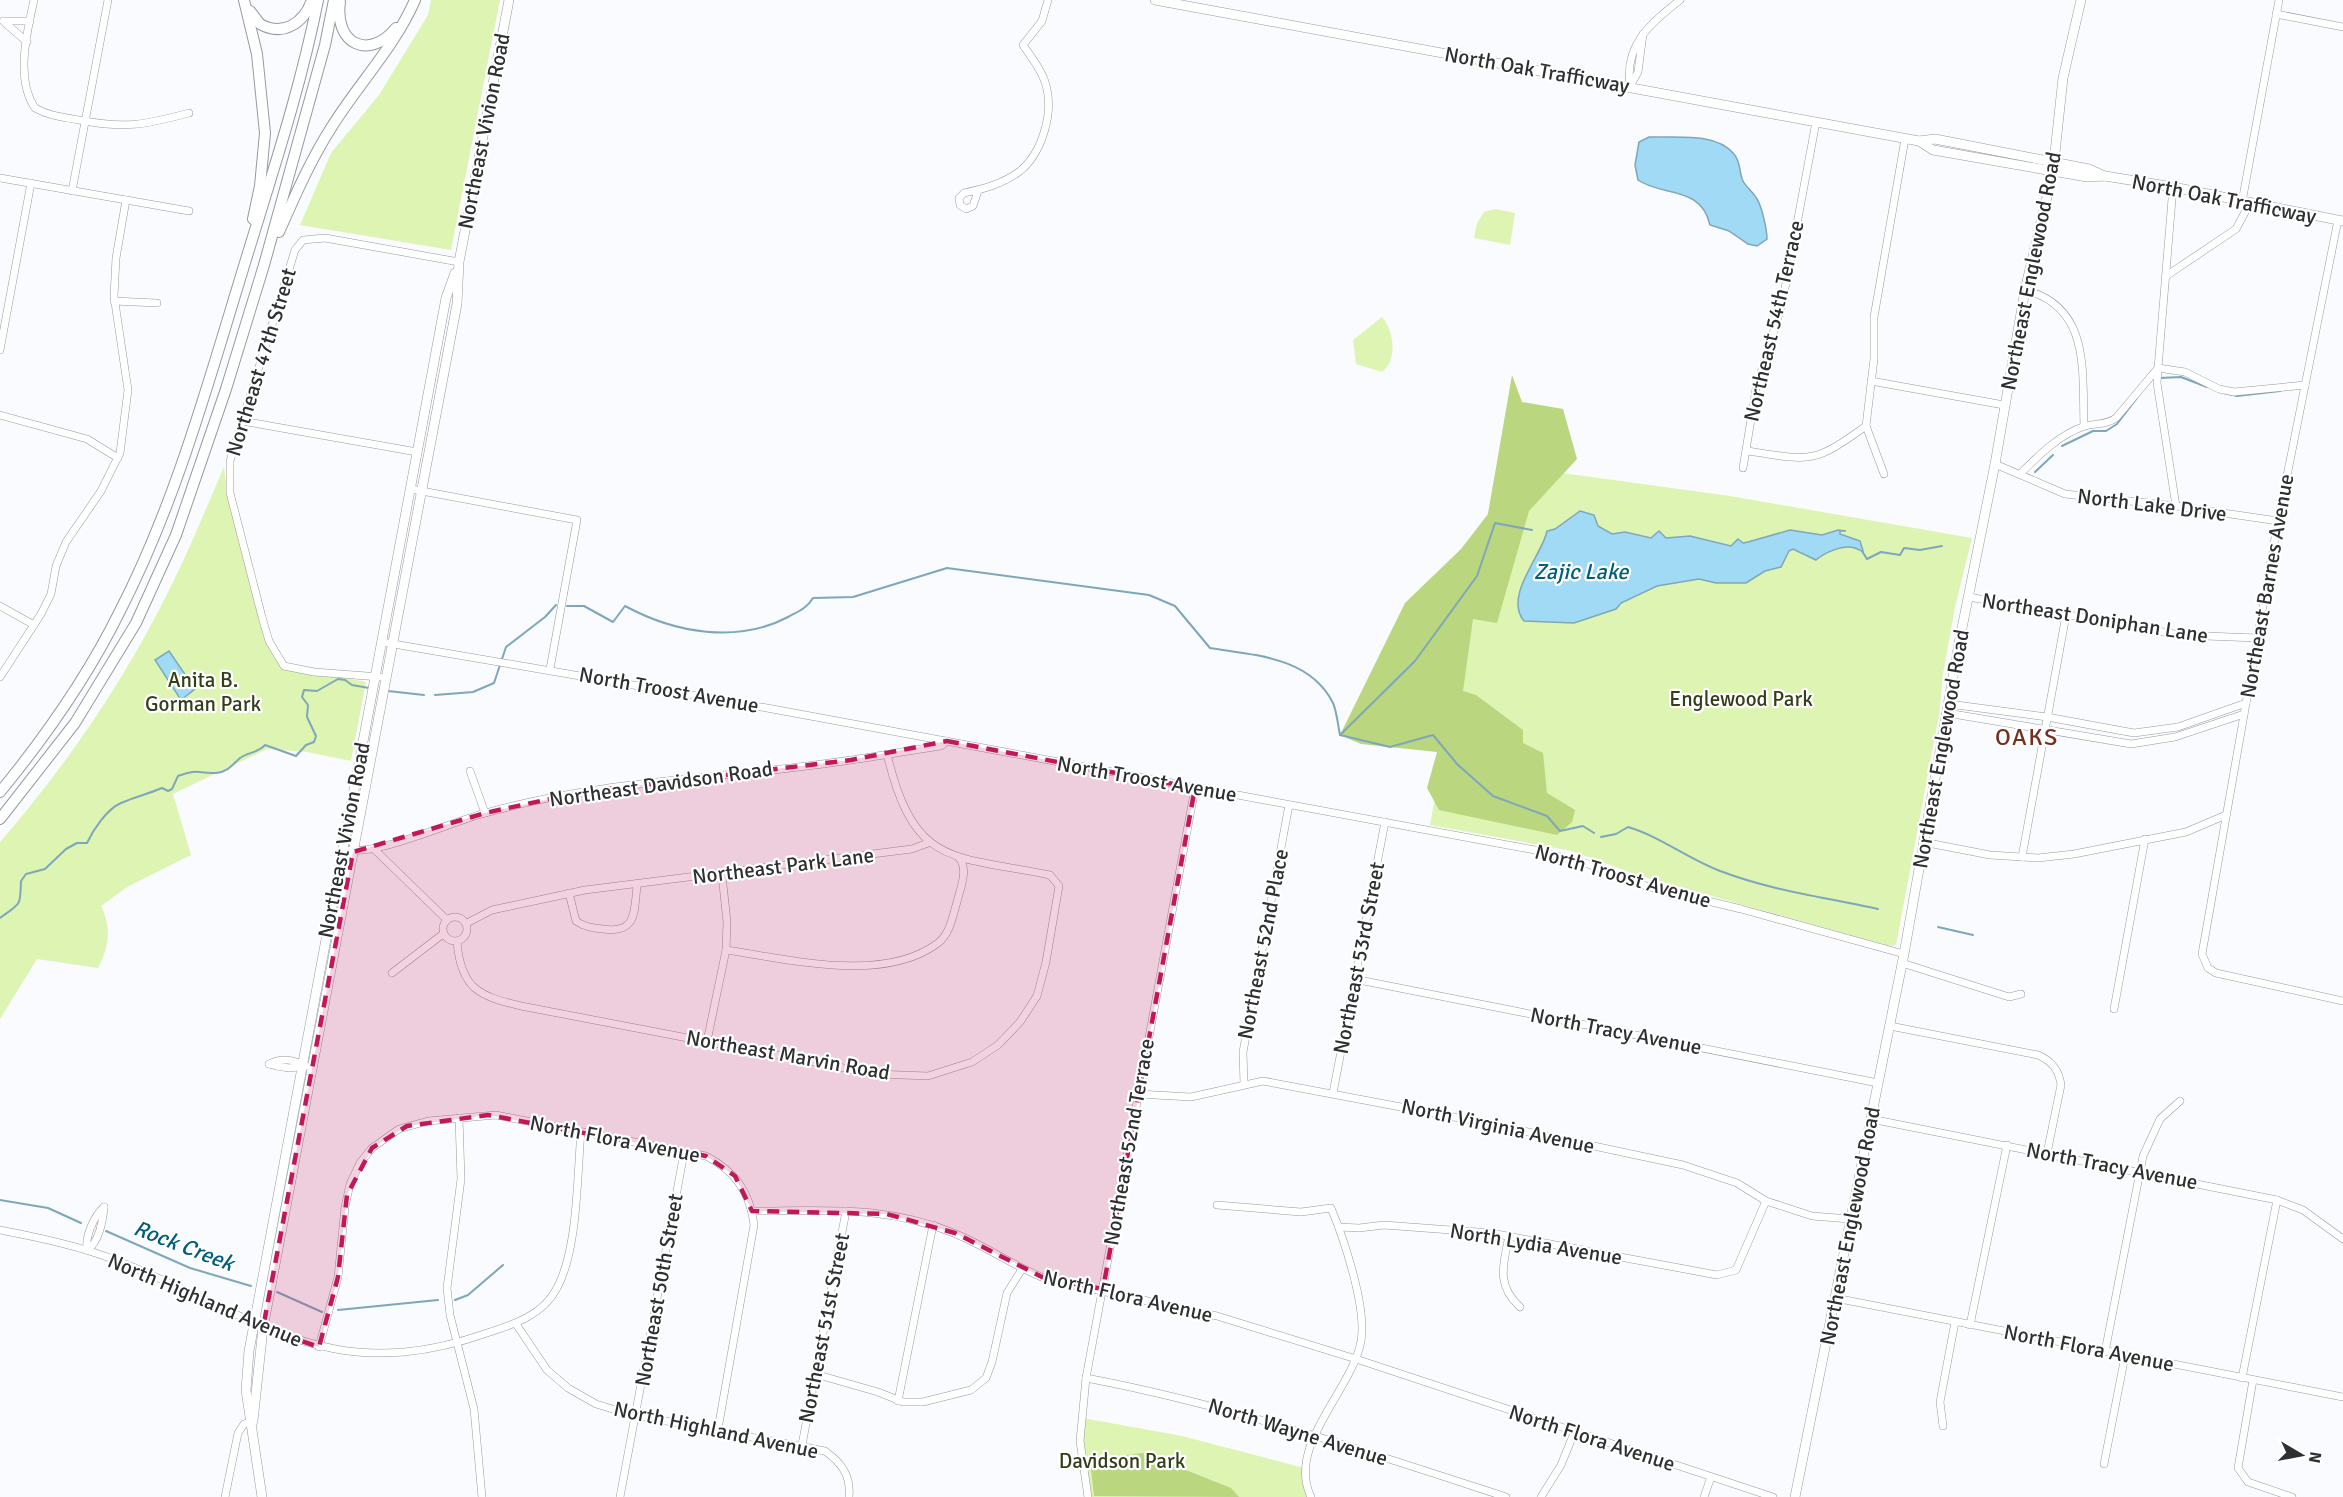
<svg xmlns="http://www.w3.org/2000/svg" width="2343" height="1497" viewBox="0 0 2343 1497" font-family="Signika,sans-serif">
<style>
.green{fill:#def4b3}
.forest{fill:#bad67f}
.water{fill:#a0daf5;stroke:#7ea7ba;stroke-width:1.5}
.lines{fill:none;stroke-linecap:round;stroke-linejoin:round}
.stream{stroke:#7ea7ba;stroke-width:2}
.minor-casing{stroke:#969b9f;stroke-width:8}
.major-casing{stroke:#969b9f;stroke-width:10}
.highway-casing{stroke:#969b9f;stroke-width:12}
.minor{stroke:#fff;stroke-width:7}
.major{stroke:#fff;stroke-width:9}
.highway{stroke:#fff;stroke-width:10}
.marked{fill:#c2185b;fill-opacity:0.2;stroke:#c2185b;stroke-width:4.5;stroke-dasharray:12 8;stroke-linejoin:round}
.labels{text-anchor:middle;stroke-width:4.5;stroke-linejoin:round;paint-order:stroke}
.street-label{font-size:21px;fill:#2d2f30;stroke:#fff}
.park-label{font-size:21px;fill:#343f1a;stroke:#fff}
.water-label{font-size:22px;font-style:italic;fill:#005e7c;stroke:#fff}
.quarter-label{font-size:24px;letter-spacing:1.5px;fill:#74301f;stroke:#fff}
</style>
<rect width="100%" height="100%" fill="#f9fbfe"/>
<g class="green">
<polygon points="431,0 500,0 451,250 300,225 331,153 379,95 428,15"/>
<polygon points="1495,209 1515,213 1510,245 1474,238 1477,223 1484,212"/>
<path d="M1382 317C1394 331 1398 360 1382 372L1356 364 1353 340Z"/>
<polygon points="1497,464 1730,496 1972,538 1955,607 1943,674 1939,715 1896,945 1889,946 1637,875 1572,851 1430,825"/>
<path d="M224 467 228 499 258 616 262 617 269 641 284 665 366 682 351 761 307 752 267 749 173 794 191 855 127 887 101 906C112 928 109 947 98 968L37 959 0 1019V842C67 765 127 677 172 584 191 546 207 506 224 467Z"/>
<polygon points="1083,1418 1182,1436 1304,1468 1313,1497 1088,1497 1082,1457"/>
</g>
<g class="forest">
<polygon points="1512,375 1522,402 1563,409 1577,459 1529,511 1497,623 1473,619 1463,691 1476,695 1523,730 1523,743 1543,753 1547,793 1575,810 1572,822 1557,835 1439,810 1427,788 1437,752 1361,744 1340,735 1405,603 1461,549 1488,514"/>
<polygon points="1143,1453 1231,1488 1239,1497 1094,1496 1090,1460"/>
</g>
<g class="water">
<path d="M1649 137C1676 138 1716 132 1734 154 1741 162 1739 173 1743 181 1746 187 1754 193 1757 199 1762 207 1767 230 1767 239L1757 246 1748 244 1729 231 1710 225C1701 185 1662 197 1638 180L1635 165 1639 142Z"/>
<path d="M1580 511 1594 515 1598 526 1612 534 1625 532 1651 538 1659 531 1666 538 1690 536 1731 546 1738 539 1743 543 1748 542 1790 530 1822 535 1838 530 1846 531H1840V534L1860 541 1863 551C1860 551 1858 549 1855 548 1843 544 1824 553 1816 560L1793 549 1789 551 1781 567 1765 571 1746 583H1716L1699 579 1657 586 1621 603 1616 609 1574 623 1524 621C1503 596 1543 554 1547 531L1555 529Z"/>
<polygon points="169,651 195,689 181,700 155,660"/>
</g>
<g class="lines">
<g class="stream">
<polyline points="2160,378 2181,377 2207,387"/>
<polyline points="2224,393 2237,396 2280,391"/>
<polyline points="2062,446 2093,431 2106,431 2117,424 2137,398"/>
<polyline points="2035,472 2053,455"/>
<polyline points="1862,551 1867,559 1881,552 1900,555 1904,548 1920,550 1942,546"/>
<path d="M567 606H584L613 622 625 606C675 633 737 644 788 617 799 611 807 608 813 598L853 597 947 568 1149 595 1175 606 1210 648C1254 655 1310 657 1333 703 1337 712 1338 726 1340 735L1390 747 1433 735 1457 764 1493 796 1547 816 1560 831 1583 826 1594 833"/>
<polyline points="388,691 424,695"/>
<polyline points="435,695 473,692 494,683 506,647 545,617 556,605"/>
<polyline points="1340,735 1415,661 1477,576 1495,523 1532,530"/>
<path d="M1601 837 1616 834 1628 827C1662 837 1689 860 1723 872 1773 891 1825 897 1878 909"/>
<path d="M0 918C22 902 20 906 21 881L26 874 45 869 66 849 77 843H87C93 830 107 809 121 803 135 797 148 794 162 788L168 791 172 789 178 776C200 768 197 774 216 773 228 772 232 765 240 758 248 752 258 753 265 745L296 756 306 745 314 742 316 736 307 717 308 705 302 697 304 690 317 691 338 679 345 680 352 685 369 688"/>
<polyline points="1938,927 1973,935"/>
<polyline points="0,1200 48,1208 81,1223"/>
<polyline points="106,1231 190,1268 251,1286"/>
<polyline points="277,1292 322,1312"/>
<polyline points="455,1300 468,1295 503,1265"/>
<polyline points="338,1310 438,1300"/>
</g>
<defs>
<g id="minor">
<path d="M34 0C27 32 15 79 35 108 49 116 63 117 79 120 125 129 144 125 189 113"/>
<polyline points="2276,14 2343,27"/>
<polyline points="3,21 27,42"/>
<polyline points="5,21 30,21"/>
<polyline points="1630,86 1638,72 1643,34"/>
<path d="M1630 87C1624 45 1649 25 1680 0"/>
<polyline points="0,178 189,211"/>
<polyline points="72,191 108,0"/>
<path d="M978 191 973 206 966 209 960 205 959 198 964 193C983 189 1003 184 1020 171 1042 153 1054 113 1046 85 1042 70 1031 57 1023 45L1042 21 1048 0"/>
<polyline points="2242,202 2279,0"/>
<polyline points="2338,220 2278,521 2202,954 2208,968 2216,973 2343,1001"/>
<polyline points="2166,276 2236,229 2250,203"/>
<path d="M2025 290C2091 307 2082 372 2084 426"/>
<polyline points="114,301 157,303"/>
<polyline points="0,350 31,183"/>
<polyline points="1871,381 2004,405"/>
<polyline points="0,415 87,439 118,458"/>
<polyline points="242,421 417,452"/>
<path d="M1747 448 1748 451C1812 461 1813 464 1866 426"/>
<polyline points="1995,464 2065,494 2176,506 2278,521"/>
<polyline points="1743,468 1756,389 1782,304 1816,122"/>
<path d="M2021 473C2039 455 2060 434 2085 426 2097 423 2106 425 2116 418L2158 368 2173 187"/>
<polyline points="1884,474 1866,426 1874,359 1874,317 1905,139"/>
<polyline points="411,489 577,520 550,669"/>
<polyline points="2176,506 2157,383 2158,368 2185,372 2219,389 2234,392 2305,385"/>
<polyline points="1969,597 2180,635 2257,638"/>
<polyline points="0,606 34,625"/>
<polyline points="382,642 767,708 1535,850 1588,864 1646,886 1741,909 1904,954"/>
<polyline points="0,677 41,614 51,594 56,566 66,542 101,491 120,453 128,390 114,296 116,258 126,200"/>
<polyline points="380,677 314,672 284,666 269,641 262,617 230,493 230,461 295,250 303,240 325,238 459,262"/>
<polyline points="1949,704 2047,717 2134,733 2178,727 2246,703"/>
<polyline points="1947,713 2131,744 2175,737 2244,714"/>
<polyline points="470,771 485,813"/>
<polyline points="1923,842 1990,855 2038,858 2074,854 2186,832 2226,815"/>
<polyline points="374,849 447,920"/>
<path d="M343 850C377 856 446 824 482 814 603 779 728 779 851 760 881 756 911 750 941 746L947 741"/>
<polyline points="2022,857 2066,615"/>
<path d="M569 893 576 921C584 927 593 928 603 929 637 934 634 912 637 886"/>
<circle cx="455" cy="929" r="12"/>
<polyline points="467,923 492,910 585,890 912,849 928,843"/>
<path d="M457 942C461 989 479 996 521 1006L875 1074 928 1076 972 1062 998 1045 1020 1022 1037 996 1046 962 1059 886 1050 875C951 855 914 867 887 754"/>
<path d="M726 950C788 959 884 984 938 943 950 934 953 915 957 902 960 889 969 869 959 858"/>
<polyline points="1902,963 2009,997 2021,994"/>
<polyline points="392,973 443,934"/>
<polyline points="1354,979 1878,1083"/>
<polyline points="2114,1009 2145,839"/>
<path d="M1890 1026 2038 1055C2052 1061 2059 1070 2061 1085L2047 1153"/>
<polyline points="707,1041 726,950 727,922 722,875"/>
<path d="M269 1064C283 1057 294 1060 306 1066"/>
<path d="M269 1064C278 1067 294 1070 302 1065"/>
<polyline points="1244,1084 1243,1052 1289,805"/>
<polyline points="1333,1093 1385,822"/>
<polyline points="1138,1094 1191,1097 1263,1081 1486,1123 1683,1165 1737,1183 1766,1201 1812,1216 1850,1219"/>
<polyline points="459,1118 461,1179 447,1288 450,1315 474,1409 482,1497"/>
<polyline points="1871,1119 2277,1200 2303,1210 2343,1239"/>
<path d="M1217 1205 1301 1212 1331 1208C1344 1239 1367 1308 1361 1341 1352 1391 1286 1445 1311 1497"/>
<path d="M752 1211C826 1211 886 1205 956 1234 987 1247 1014 1266 1046 1279L1217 1316 1356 1359 1773 1497"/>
<polyline points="1339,1227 1359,1228 1384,1225 1491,1233 1717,1275 1736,1270 1766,1201"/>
<path d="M0 1230C40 1238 80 1246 118 1261 258 1316 328 1389 487 1333 515 1324 543 1315 557 1288 578 1249 577 1176 581 1132"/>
<path d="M1509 1236C1503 1265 1496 1285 1520 1307"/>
<path d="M87 1250C85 1236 94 1216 104 1207"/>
<path d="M87 1250C99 1243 103 1220 104 1207"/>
<polyline points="1835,1298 2343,1397"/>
<path d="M516 1324 547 1370 568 1388 596 1404 629 1414 825 1451C842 1463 851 1476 849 1497"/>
<polyline points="1970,1325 2007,1145"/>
<path d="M319 1347 338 1277 345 1207 350 1184 360 1163 372 1148 399 1129 428 1121 496 1115 706 1156C735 1171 750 1192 754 1225L718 1429"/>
<polyline points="2105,1352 2143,1156 2160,1119 2180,1101"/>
<polyline points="815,1374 878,1392 903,1402 923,1402 971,1390 986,1378 992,1362 1007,1293 1022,1269"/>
<path d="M1086 1378C1229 1405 1368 1452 1506 1497"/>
<polyline points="2242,1378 2277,1200"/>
<polyline points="2253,1380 2238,1468 2248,1482 2292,1497"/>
<polyline points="898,1401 933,1225"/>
<polyline points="1943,1426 1940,1402 1955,1322"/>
<polyline points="802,1445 846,1211"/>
<polyline points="2104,1464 2125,1356"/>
<polyline points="225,1497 238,1433 244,1424 253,1421"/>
<polyline points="620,1497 684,1153"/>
<polyline points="1088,1497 1080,1441 1086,1378 1195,788"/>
<polyline points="1541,1497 1561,1465 1574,1433"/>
<polyline points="1704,1497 1711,1477"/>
</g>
<g id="major">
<polyline points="1155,0 1919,141 1935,139 2089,169 2105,176"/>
<polyline points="1919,141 1933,150 2087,177 2105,176 2173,187 2343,221"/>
<polyline points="253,1421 263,1328 457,304 459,262 509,0"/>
<polyline points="262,1497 246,1390 249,1351 446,298 455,273"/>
<polyline points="1795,1497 1904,954 1959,643 1995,464 2025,290 2053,171 2063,78 2081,0"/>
</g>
<g id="highway">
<polyline points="244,0 257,54 265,133 260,186 253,219"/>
<path d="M340 2C334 44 369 61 396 28"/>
<path d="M250 11 260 24C283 37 304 23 312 0"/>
<path d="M279 232C295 196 310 161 331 128 358 84 394 48 415 0"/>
<path d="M0 792C46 736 88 676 120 611 176 502 208 383 244 266 271 177 300 91 318 0"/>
<polyline points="0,819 75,723 136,623 176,535 226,389 264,265 325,45 334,0"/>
</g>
</defs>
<use href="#minor" class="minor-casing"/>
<use href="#major" class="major-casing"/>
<use href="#highway" class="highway-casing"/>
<use href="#minor" class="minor"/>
<use href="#major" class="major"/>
<use href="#highway" class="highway"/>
</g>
<path class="marked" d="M947 741 1195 788 1103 1289 1046 1279 955 1233 887 1214 752 1211 735 1176 706 1156 488 1115 407 1126 372 1148 347 1195 338 1277 319 1347 263 1328 353 852 485 813 582 792 851 760Z"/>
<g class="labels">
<g class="street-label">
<text transform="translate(1537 70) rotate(10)" y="7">North Oak Trafficway</text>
<text transform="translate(484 131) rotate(-79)" y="7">Northeast Vivion Road</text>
<text transform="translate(2224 199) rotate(11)" y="7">North Oak Trafficway</text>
<text transform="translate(2031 271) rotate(-79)" y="7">Northeast Englewood Road</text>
<text transform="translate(1774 321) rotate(-77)" y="7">Northeast 54th Terrace</text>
<text transform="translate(261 362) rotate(-73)" y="7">Northeast 47th Street</text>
<text transform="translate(2152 505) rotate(7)" y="7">North Lake Drive</text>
<text transform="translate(2267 586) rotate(-80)" y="7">Northeast Barnes Avenue</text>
<text transform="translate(2095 618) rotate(9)" y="7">Northeast Doniphan Lane</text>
<text transform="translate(669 690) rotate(10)" y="7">North Troost Avenue</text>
<text transform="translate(1941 749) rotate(-80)" y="7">Northeast Englewood Road</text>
<text transform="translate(1147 779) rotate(10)" y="7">North Troost Avenue</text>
<text transform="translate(661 784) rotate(-8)" y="7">Northeast Davidson Road</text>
<text transform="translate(344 840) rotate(-79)" y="7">Northeast Vivion Road</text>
<text transform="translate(783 866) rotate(-7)" y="7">Northeast Park Lane</text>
<text transform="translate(1623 876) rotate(16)" y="7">North Troost Avenue</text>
<text transform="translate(1263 944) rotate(-79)" y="7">Northeast 52nd Place</text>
<text transform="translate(1359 958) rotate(-79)" y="7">Northeast 53rd Street</text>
<text transform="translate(1616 1031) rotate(11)" y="7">North Tracy Avenue</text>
<text transform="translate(788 1055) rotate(10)" y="7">Northeast Marvin Road</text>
<text transform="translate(1498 1126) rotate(12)" y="7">North Virginia Avenue</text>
<text transform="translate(615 1139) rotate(11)" y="7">North Flora Avenue</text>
<text transform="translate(1129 1142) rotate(-80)" y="7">Northeast 52nd Terrace</text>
<text transform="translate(2112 1166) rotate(11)" y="7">North Tracy Avenue</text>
<text transform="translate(1850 1226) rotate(-79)" y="7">Northeast Englewood Road</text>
<text transform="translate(1536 1244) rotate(9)" y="7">North Lydia Avenue</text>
<text transform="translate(659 1290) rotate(-80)" y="7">Northeast 50th Street</text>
<text transform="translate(1128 1296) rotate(13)" y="7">North Flora Avenue</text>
<text transform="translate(205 1300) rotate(23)" y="7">North Highland Avenue</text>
<text transform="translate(824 1328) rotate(-79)" y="7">Northeast 51st Street</text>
<text transform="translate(2089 1348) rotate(11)" y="7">North Flora Avenue</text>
<text transform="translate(716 1430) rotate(12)" y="7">North Highland Avenue</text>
<text transform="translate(1298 1432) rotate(17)" y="7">North Wayne Avenue</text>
<text transform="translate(1592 1438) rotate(18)" y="7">North Flora Avenue</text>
</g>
<g class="park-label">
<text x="203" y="687">Anita B.<tspan x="203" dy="24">Gorman Park</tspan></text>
<text x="1741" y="706">Englewood Park</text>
<text x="1122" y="1468">Davidson Park</text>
</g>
<g class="water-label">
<text x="1581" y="579">Zajic Lake</text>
<text transform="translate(184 1245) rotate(21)" y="8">Rock Creek</text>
</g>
<g class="quarter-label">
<text x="2027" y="745">OAKS</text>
</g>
</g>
<g transform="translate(2301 1455) rotate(100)" stroke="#ffffff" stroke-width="4.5" paint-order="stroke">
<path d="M0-4.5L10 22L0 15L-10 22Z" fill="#2d2f30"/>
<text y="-9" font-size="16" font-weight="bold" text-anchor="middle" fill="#2d2f30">N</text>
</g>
</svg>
